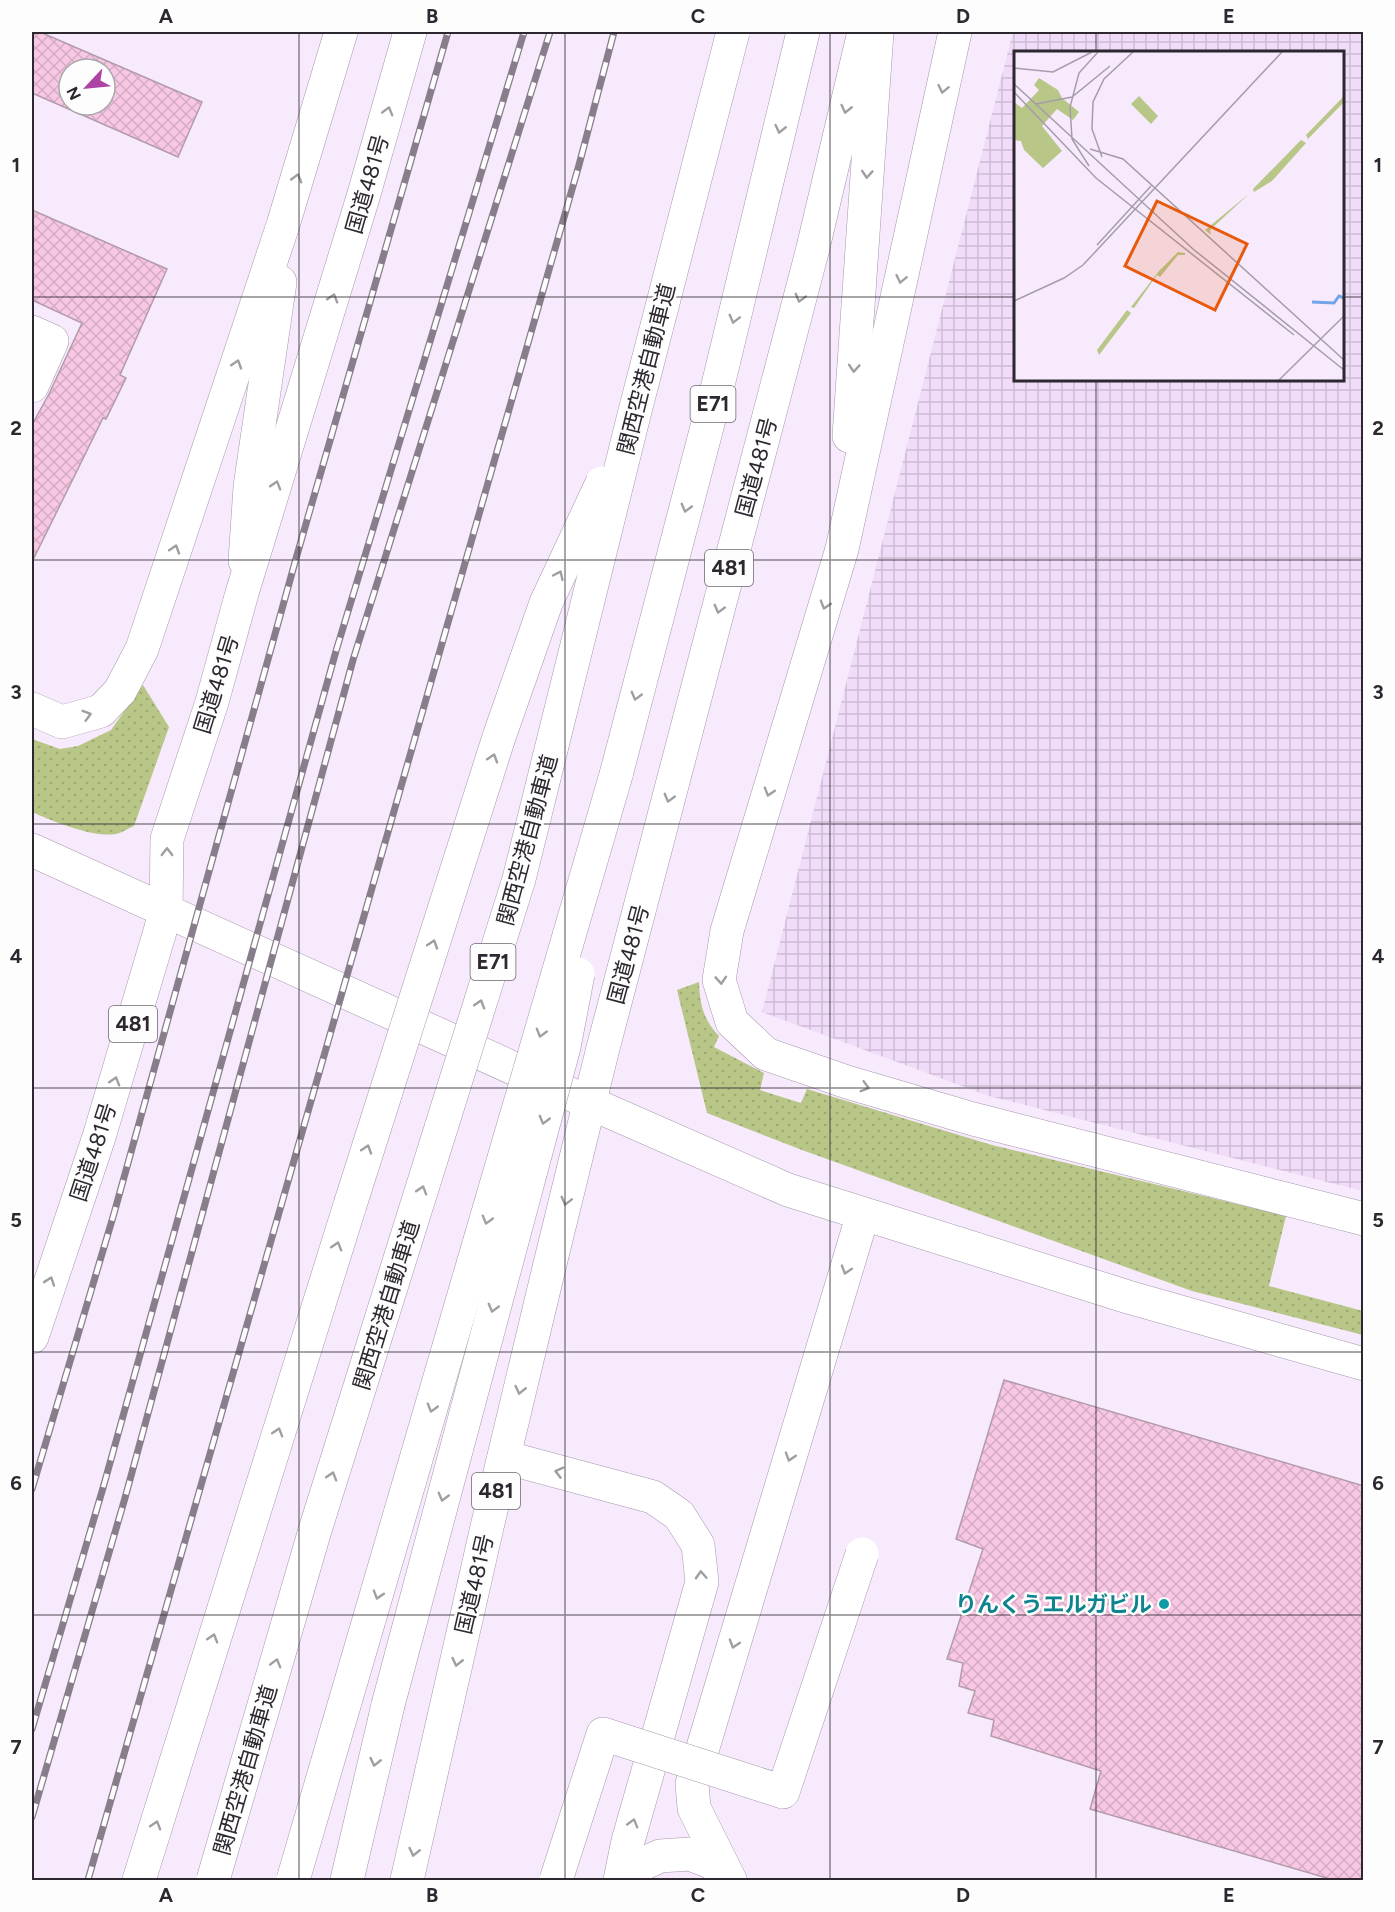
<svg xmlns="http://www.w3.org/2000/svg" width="1395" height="1912" viewBox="0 0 1395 1912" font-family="Figtree,'Noto Sans JP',sans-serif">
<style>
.industrial{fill:url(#industrial-grid);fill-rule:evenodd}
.park{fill:url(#park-dots)}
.building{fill:url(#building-cross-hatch);stroke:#b39ba9;stroke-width:1.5;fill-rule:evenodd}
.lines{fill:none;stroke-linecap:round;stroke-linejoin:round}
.minor-casing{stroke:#a697ab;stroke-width:34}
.highway-casing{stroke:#a697ab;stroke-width:34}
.minor{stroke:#fff;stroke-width:33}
.highway{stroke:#fff;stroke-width:33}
.rail-casing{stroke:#887e8b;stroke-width:7}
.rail{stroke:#fdfdfd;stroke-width:4.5;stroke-dasharray:14;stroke-linecap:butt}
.minor-bridge-casing{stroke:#a697ab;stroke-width:34;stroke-linecap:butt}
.highway-bridge-casing{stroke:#a697ab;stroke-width:34;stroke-linecap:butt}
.minor-bridge{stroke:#fff;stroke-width:33}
.highway-bridge{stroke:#fff;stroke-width:33}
.oneway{stroke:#a09ea2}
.grid{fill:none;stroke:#2d2730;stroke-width:1.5;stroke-opacity:0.55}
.culture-dot{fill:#0f9aa8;stroke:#fdfdfd;stroke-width:2}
.labels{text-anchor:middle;stroke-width:5;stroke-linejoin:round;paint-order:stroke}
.shield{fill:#fdfdfd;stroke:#6b676e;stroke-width:1.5}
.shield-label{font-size:21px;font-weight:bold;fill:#2d2730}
.street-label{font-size:22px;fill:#2d2730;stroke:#fdfdfd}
.culture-label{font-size:22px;font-weight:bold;fill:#0d838f;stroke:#fdfdfd;text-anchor:end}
.inset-river{fill:none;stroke:#71a5e8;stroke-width:3}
.inset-road{fill:none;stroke:#a69caa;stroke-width:1.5}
.view{fill:#e8590c;fill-opacity:0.15;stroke:#e8590c;stroke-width:3}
.inset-edge{fill:none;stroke:#2d2730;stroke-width:3}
.neatline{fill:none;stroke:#2d2730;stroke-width:2}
.grid-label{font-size:20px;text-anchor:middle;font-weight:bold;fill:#2d2730}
</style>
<defs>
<pattern id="industrial-grid" width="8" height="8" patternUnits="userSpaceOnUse" patternTransform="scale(1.5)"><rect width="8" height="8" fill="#f0dbf8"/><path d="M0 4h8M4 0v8" fill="none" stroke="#cebcd5"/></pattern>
<pattern id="park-dots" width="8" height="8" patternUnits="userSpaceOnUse" patternTransform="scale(1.5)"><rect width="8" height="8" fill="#b8c687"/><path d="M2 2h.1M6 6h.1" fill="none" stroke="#9eaa75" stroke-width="1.8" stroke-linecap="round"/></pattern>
<pattern id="building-cross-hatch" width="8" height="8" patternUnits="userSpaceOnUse" patternTransform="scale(1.5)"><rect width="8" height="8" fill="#f8c7e4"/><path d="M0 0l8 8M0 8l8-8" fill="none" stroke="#d5abc4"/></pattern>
</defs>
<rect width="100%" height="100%" fill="#f7eafc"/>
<path class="industrial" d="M1013 32H1363V1191L989 1096 762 1012ZM1016 52H1342V380H1016Z"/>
<g class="park">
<path d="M143 685 169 727 134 826C128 828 122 833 116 834 93 838 52 821 32 812V739L60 749 78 746 111 730Z"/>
<path d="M699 982C700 1005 703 1019 719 1036L714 1047 764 1073 760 1090 801 1103 807 1089 992 1145 1286 1216 1269 1286 1363 1311V1335L1192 1291 802 1150 707 1113 677 990Z"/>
</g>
<g class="building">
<path d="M32 32H40L202 102 178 157 32 93ZM69 69H105V105H69Z"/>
<polygon points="32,210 167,269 120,375 126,378 106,419 103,418 32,562 32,425 49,394 82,323 32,300"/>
<polygon points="1004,1380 1364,1486 1364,1881 1337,1881 1090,1809 1101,1771 991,1736 994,1720 968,1713 975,1691 959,1686 963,1663 947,1659 983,1549 956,1539"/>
</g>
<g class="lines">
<defs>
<g id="minor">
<polyline points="955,32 842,549 727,931 719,980 732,1022 766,1054 847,1082 973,1119 1364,1219"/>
<polyline points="32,332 52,341 32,386"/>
<polyline points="849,436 877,32"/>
<polyline points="245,561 250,487 280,282"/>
<polyline points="32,709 62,722 101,711 120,691 142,649 283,225 341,32"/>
<polyline points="32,850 590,1103 788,1190 1128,1297 1364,1364"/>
<polyline points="504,1457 653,1497 679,1515 698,1545 702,1582 628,1841 620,1880"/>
<polyline points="628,1880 636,1867 660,1856 690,1854 711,1862 726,1874"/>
<polyline points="730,1880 694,1808 692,1784 863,1214"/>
</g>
<g id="highway">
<polyline points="616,775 718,385 803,32"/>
<polyline points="32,1337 99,1137 166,911 167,839 212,702 242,593 364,194 410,32"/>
<polyline points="139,1880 350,1205"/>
<polyline points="347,1880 388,1705"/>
<polyline points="407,1880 487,1527 549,1268 602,1052 812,252 864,32"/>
</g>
</defs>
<use href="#minor" class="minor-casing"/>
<use href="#highway" class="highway-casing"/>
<use href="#minor" class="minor"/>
<use href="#highway" class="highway"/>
<defs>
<g id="rail">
<polyline points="32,1489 113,1217 297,555 448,32"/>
<polyline points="32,1729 103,1488 336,651 524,32"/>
<polyline points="32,1817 125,1498 353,660 550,32"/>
<polyline points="88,1880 579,165 614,32"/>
</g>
</defs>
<use href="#rail" class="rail-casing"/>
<use href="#rail" class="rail"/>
<defs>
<polyline id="minor-bridge" points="556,1880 603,1734 783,1792 862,1554"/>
<g id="highway-bridge">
<polyline points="350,1205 499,737 546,603 602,483"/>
<polyline points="388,1705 564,1047 578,974"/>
<polyline points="213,1880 315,1530 519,879 634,415 733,32"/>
<polyline points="293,1880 616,775"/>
</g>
</defs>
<use href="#minor-bridge" class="minor-bridge-casing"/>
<use href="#highway-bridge" class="highway-bridge-casing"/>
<use href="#minor-bridge" class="minor-bridge"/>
<use href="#highway-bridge" class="highway-bridge"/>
</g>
<defs><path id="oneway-chevron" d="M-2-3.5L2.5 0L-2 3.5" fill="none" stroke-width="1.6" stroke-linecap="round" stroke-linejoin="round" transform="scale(1.5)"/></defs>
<g class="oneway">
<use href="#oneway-chevron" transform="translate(943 89) rotate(102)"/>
<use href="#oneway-chevron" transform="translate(846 109) rotate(103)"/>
<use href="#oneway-chevron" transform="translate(388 111) rotate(-74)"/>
<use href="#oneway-chevron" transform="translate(780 129) rotate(103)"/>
<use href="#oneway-chevron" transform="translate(867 174) rotate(94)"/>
<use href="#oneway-chevron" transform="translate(297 178) rotate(-74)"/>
<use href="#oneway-chevron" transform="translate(901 279) rotate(102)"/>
<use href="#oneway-chevron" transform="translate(333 298) rotate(-73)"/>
<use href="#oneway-chevron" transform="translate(800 298) rotate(105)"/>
<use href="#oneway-chevron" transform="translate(734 319) rotate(104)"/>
<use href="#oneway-chevron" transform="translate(237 364) rotate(-72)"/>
<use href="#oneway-chevron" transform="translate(854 368) rotate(94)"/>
<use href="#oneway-chevron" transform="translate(276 485) rotate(-73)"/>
<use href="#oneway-chevron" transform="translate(686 508) rotate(105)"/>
<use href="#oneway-chevron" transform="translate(175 549) rotate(-72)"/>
<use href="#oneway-chevron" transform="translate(559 575) rotate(-65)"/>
<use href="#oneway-chevron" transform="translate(825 605) rotate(107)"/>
<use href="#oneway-chevron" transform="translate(719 609) rotate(105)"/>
<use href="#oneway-chevron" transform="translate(636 696) rotate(105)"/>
<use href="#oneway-chevron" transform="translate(87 715) rotate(-16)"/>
<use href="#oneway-chevron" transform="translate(493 758) rotate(-72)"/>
<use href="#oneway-chevron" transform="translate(769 792) rotate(107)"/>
<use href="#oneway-chevron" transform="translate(669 798) rotate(105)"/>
<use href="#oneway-chevron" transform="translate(167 852) rotate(-90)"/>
<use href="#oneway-chevron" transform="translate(433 944) rotate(-72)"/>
<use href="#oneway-chevron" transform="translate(721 980) rotate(86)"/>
<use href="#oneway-chevron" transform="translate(480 1004) rotate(-73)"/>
<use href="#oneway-chevron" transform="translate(541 1033) rotate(106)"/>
<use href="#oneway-chevron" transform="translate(115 1081) rotate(-73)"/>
<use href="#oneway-chevron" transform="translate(865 1087) rotate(16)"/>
<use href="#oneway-chevron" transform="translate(544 1120) rotate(105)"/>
<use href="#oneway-chevron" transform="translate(367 1149) rotate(-72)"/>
<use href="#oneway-chevron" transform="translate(422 1190) rotate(-73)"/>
<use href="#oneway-chevron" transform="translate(566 1201) rotate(104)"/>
<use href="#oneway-chevron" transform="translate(487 1220) rotate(106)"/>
<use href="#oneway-chevron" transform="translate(337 1246) rotate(-73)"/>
<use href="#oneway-chevron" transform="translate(846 1270) rotate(107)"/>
<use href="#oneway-chevron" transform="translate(50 1281) rotate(-71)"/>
<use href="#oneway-chevron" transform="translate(493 1308) rotate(105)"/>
<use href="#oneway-chevron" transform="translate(520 1390) rotate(103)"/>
<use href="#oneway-chevron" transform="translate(432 1408) rotate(106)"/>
<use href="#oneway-chevron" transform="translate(278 1432) rotate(-73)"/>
<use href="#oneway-chevron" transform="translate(790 1457) rotate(107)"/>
<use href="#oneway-chevron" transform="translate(559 1472) rotate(-165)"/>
<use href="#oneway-chevron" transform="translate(332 1476) rotate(-73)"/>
<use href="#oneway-chevron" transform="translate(443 1497) rotate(105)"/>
<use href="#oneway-chevron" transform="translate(701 1575) rotate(-93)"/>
<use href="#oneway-chevron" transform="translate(378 1595) rotate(107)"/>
<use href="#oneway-chevron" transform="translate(213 1638) rotate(-73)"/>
<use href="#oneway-chevron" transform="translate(734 1644) rotate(107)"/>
<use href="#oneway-chevron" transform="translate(457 1662) rotate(103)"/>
<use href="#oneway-chevron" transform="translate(276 1663) rotate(-74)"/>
<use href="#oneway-chevron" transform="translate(375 1762) rotate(103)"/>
<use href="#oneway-chevron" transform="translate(633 1823) rotate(-74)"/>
<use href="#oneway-chevron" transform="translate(156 1825) rotate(-73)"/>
<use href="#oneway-chevron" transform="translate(414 1852) rotate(103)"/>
</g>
<path class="grid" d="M299 32V1880M565 32V1880M830 32V1880M1096 32V52M32 297H1016M1342 297H1364M1096 380V1880M32 560H1364M32 824H1364M32 1088H1364M32 1352H1364M32 1615H1364"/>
<circle class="culture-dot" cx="1164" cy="1604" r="6"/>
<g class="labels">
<g class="shield">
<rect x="690.5" y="386" width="45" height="36" rx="4.5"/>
<rect x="705" y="550" width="48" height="36" rx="4.5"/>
<rect x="470.5" y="944" width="45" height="36" rx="4.5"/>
<rect x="109" y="1006" width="48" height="36" rx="4.5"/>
<rect x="472" y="1473" width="48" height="36" rx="4.5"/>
</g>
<g class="shield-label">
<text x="713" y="411">E71</text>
<text x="729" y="575">481</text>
<text x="493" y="969">E71</text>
<text x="133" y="1031">481</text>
<text x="496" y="1498">481</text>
</g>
<g class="street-label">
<text transform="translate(367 184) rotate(-74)" y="8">国道481号</text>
<text transform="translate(646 369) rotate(-76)" y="8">関西空港自動車道</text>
<text transform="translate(756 467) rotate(-75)" y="8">国道481号</text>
<text transform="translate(216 684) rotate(-73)" y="8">国道481号</text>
<text transform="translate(527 840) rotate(-75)" y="8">関西空港自動車道</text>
<text transform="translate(628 954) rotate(-75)" y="8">国道481号</text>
<text transform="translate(93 1152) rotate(-72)" y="8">国道481号</text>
<text transform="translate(386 1305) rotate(-73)" y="8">関西空港自動車道</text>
<text transform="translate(474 1584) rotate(-77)" y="8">国道481号</text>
<text transform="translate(245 1770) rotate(-74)" y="8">関西空港自動車道</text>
</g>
<g class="culture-label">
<text x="1152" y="1612">りんくうエルガビル</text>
</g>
</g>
<g transform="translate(1014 51)">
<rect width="330" height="330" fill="#f7eafc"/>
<path d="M125 45 144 65 137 73 117 53Z" fill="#b8c687"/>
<path d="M25 27 44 39 48 47 65 61 59 69 43 58 28 75 48 100 29 117 10 99 7 90 0 89V51L8 57 25 39 20 34ZM329 46 330 51 294 88 292 84ZM287 89 292 92 258 130 240 141 239 138ZM236 142 196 179 197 184 191 179ZM164 201 171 202V204H164L146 226 143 224 120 257 117 256 145 220ZM113 259 117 262 85 304 83 299Z" fill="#b8c687"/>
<path class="inset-river" d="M298 251 320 252 325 245 330 247"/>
<path class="inset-road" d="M0 17 39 21 78 1M0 33 179 198 330 319M0 41 82 127 280 284M22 53 58 46 96 15M76 98 109 108 330 309M88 106 78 78 79 51 90 28 119 1M75 115 58 88 56 56 65 22 84 1M83 194 137 135M0 250 50 227 69 214 268 1M265 329 330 265"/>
<path class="view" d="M143 150 233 193 201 259 111 215Z"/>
<rect width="330" height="330" class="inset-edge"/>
</g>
<rect width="1395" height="1912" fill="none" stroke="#fdfdfd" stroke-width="66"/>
<g transform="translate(87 87) rotate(244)"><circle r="28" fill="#fdfdfd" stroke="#aaa7ab" stroke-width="1.5"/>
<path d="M0-4.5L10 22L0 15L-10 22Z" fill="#ad43a5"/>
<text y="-9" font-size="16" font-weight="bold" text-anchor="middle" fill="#2d2730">N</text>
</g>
<rect x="33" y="33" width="1329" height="1846" class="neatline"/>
<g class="grid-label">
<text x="166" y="23">A</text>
<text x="432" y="23">B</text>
<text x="698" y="23">C</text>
<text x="963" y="23">D</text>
<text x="1229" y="23">E</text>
<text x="16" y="172">1</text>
<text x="1378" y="172">1</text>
<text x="16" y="435">2</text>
<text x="1378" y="435">2</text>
<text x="16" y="699">3</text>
<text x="1378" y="699">3</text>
<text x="16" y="963">4</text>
<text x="1378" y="963">4</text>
<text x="16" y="1227">5</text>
<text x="1378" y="1227">5</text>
<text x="16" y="1490">6</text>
<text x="1378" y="1490">6</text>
<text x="16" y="1754">7</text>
<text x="1378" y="1754">7</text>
<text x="166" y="1902">A</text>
<text x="432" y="1902">B</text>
<text x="698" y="1902">C</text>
<text x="963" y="1902">D</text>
<text x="1229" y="1902">E</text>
</g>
</svg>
